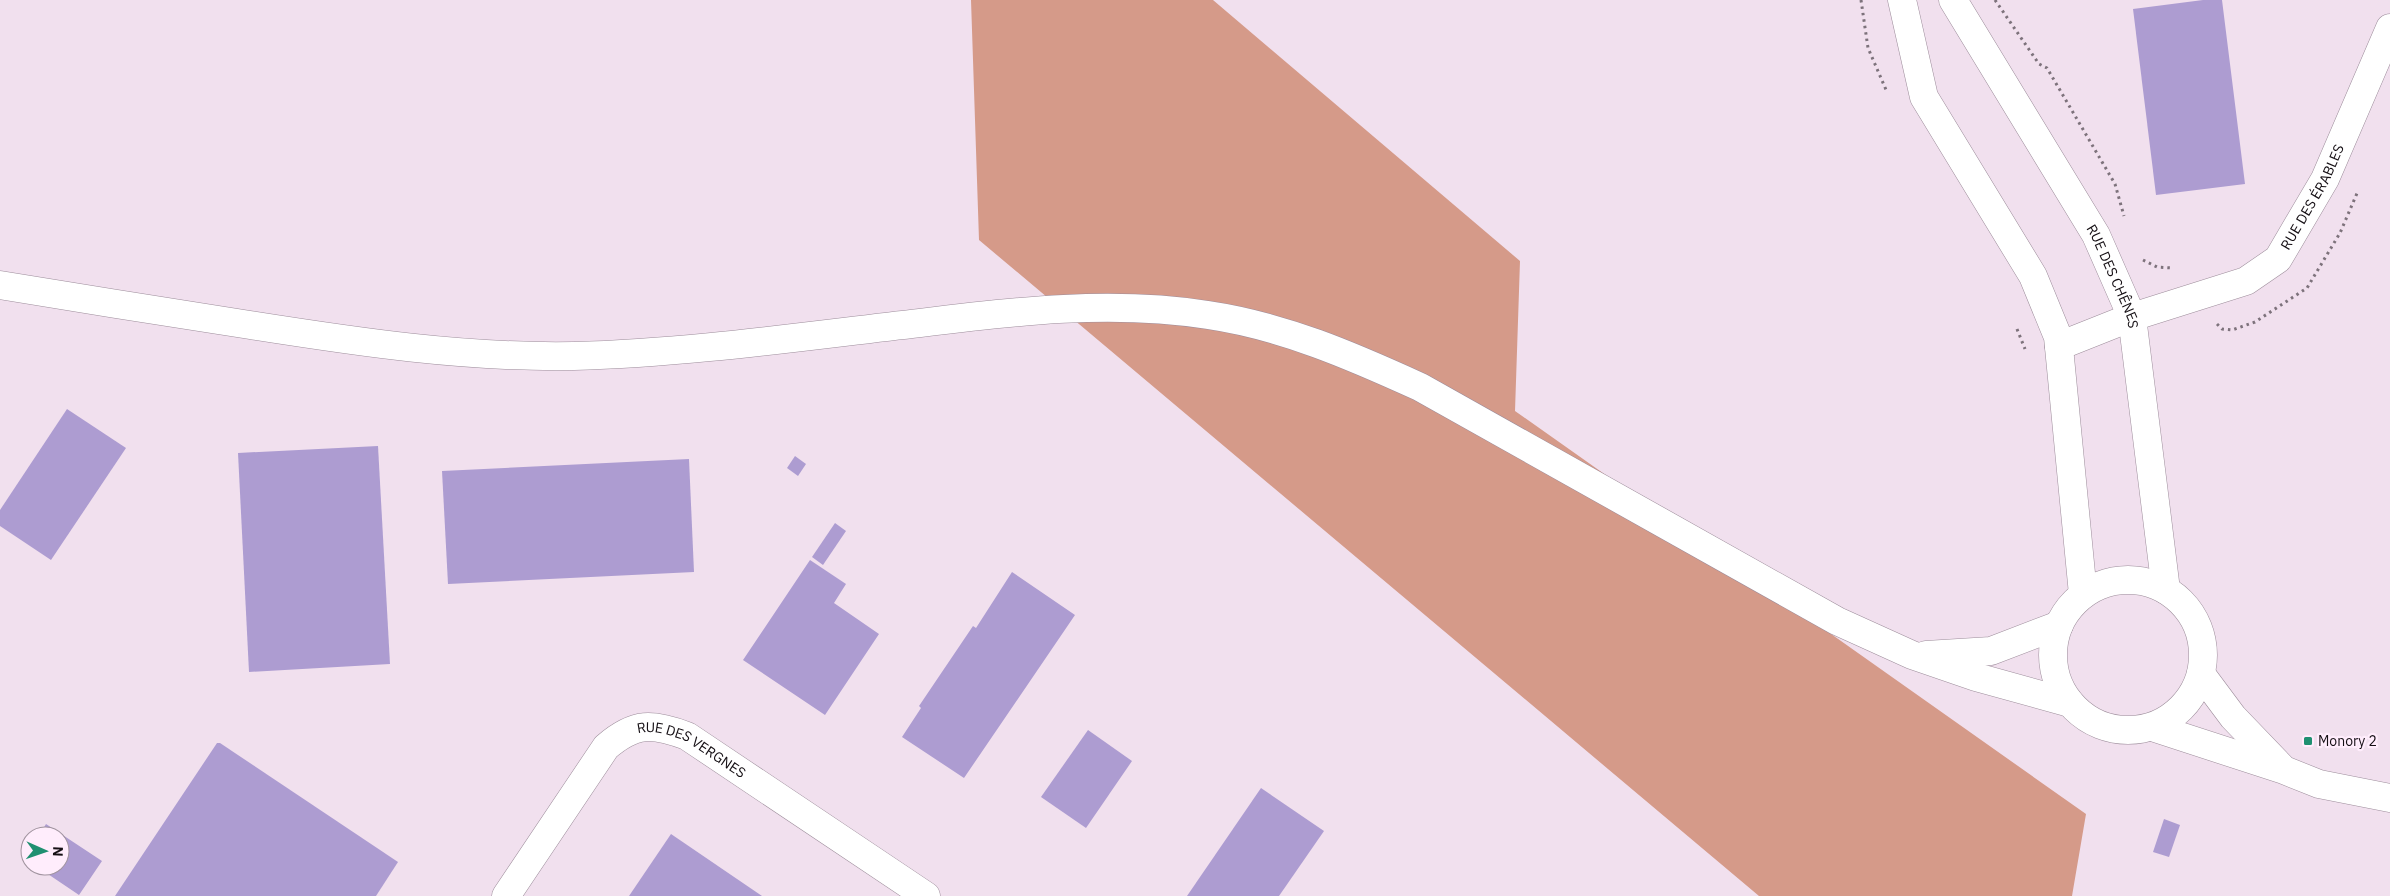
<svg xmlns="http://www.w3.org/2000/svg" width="2390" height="896" viewBox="0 0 2390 896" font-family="'IBM Plex Sans',sans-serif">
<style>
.forest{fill:#d59a89}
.building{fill:#ad9cd1}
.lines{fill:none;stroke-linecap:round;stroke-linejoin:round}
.minor-casing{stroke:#9d8d9b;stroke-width:29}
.tertiary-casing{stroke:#9d8d9b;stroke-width:29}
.path{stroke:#7d727b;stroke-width:3;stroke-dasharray:2.5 4;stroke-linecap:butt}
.minor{stroke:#fff;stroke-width:28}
.tertiary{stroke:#fff;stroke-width:28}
.poi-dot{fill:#1f9071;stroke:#ffedfc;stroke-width:2}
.labels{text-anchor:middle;stroke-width:4.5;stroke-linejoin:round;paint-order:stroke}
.street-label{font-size:14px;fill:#150f14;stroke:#ffedfc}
.poi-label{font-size:14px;fill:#150f14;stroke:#ffedfc;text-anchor:start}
</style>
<rect width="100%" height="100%" fill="#f1e0ee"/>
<polygon class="forest" points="971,0 1213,0 1520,261 1515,411 2086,814 2072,896 1759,896 979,240"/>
<g class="building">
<polygon points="2203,0 2222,0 2245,184 2156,195 2133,9"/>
<polygon points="67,409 126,448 51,560 0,526 0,510"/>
<polygon points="378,446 390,664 249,672 238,453"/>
<polygon points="795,456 806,464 798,476 787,468"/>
<polygon points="689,459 694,572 448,584 442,471"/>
<polygon points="835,523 846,531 823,565 812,557"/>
<polygon points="810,560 846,584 834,603 879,634 825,715 743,660"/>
<polygon points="1012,572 1075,615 964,778 902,737 921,708 919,706 973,626 976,628"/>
<polygon points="1088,730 1132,761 1086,828 1041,797"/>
<polygon points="217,743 220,743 398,862 376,896 115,896"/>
<polygon points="1261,788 1324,831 1279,896 1187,896"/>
<polygon points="2164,819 2180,825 2169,857 2153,852"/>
<polygon points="46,824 102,861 79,895 36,866 60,866 60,836 39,836"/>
<polygon points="671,834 762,896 629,896"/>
<polygon points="30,849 30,862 24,858"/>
</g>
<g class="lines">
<defs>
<g id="minor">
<polyline points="1902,0 1924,97 2033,276 2058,337 2083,594"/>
<path id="s1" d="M1953 0 2096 235 2132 317 2166 590"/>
<path id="s2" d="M2059 346 2132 317 2246 281 2278 259 2325 179 2390 28"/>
<path id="s3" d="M506 896 606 747C635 722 652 723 687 736L926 896"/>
</g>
<g id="tertiary">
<path d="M0 285C83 299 167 312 250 325 358 342 465 358 574 356 690 353 805 336 920 323 1015 311 1113 300 1208 315 1283 326 1352 356 1420 387L1837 621 1912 655 1976 677 2070 703"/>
<circle cx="2128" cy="655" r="75"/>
<polyline points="1926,655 1991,651 2059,625"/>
<polyline points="2201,674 2233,717 2281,767"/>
<polyline points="2152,727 2284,770 2319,784 2390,798"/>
</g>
</defs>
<use href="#minor" class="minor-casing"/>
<use href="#tertiary" class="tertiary-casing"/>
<g class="path">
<polyline points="1861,0 1868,48 1887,92"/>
<polyline points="1995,0 2039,64 2047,68 2115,184 2124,216"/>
<polyline points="2143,260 2157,267 2173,268"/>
<polyline points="2217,324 2222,329 2232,330 2255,322 2307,288 2340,233 2358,191"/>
<polyline points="2017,329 2025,349"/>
</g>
<use href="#minor" class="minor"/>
<use href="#tertiary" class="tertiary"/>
</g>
<rect class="poi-dot" x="2303" y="736" width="10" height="10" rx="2.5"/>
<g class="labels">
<g class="street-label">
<text dy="5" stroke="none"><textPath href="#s2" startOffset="308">RUE DES ÉRABLES</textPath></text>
<text dy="5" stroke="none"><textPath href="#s1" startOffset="320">RUE DES CHÊNES</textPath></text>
<text dy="5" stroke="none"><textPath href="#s3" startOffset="276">RUE DES VERGNES</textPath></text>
</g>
<g class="poi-label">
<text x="2318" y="746">Monory 2</text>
</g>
</g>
<g transform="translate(45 851) rotate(92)"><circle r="24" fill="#ffedfc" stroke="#a1949f"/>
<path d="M0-4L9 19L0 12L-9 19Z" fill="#1f9071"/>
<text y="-8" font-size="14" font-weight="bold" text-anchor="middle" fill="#150f14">N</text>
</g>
</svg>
